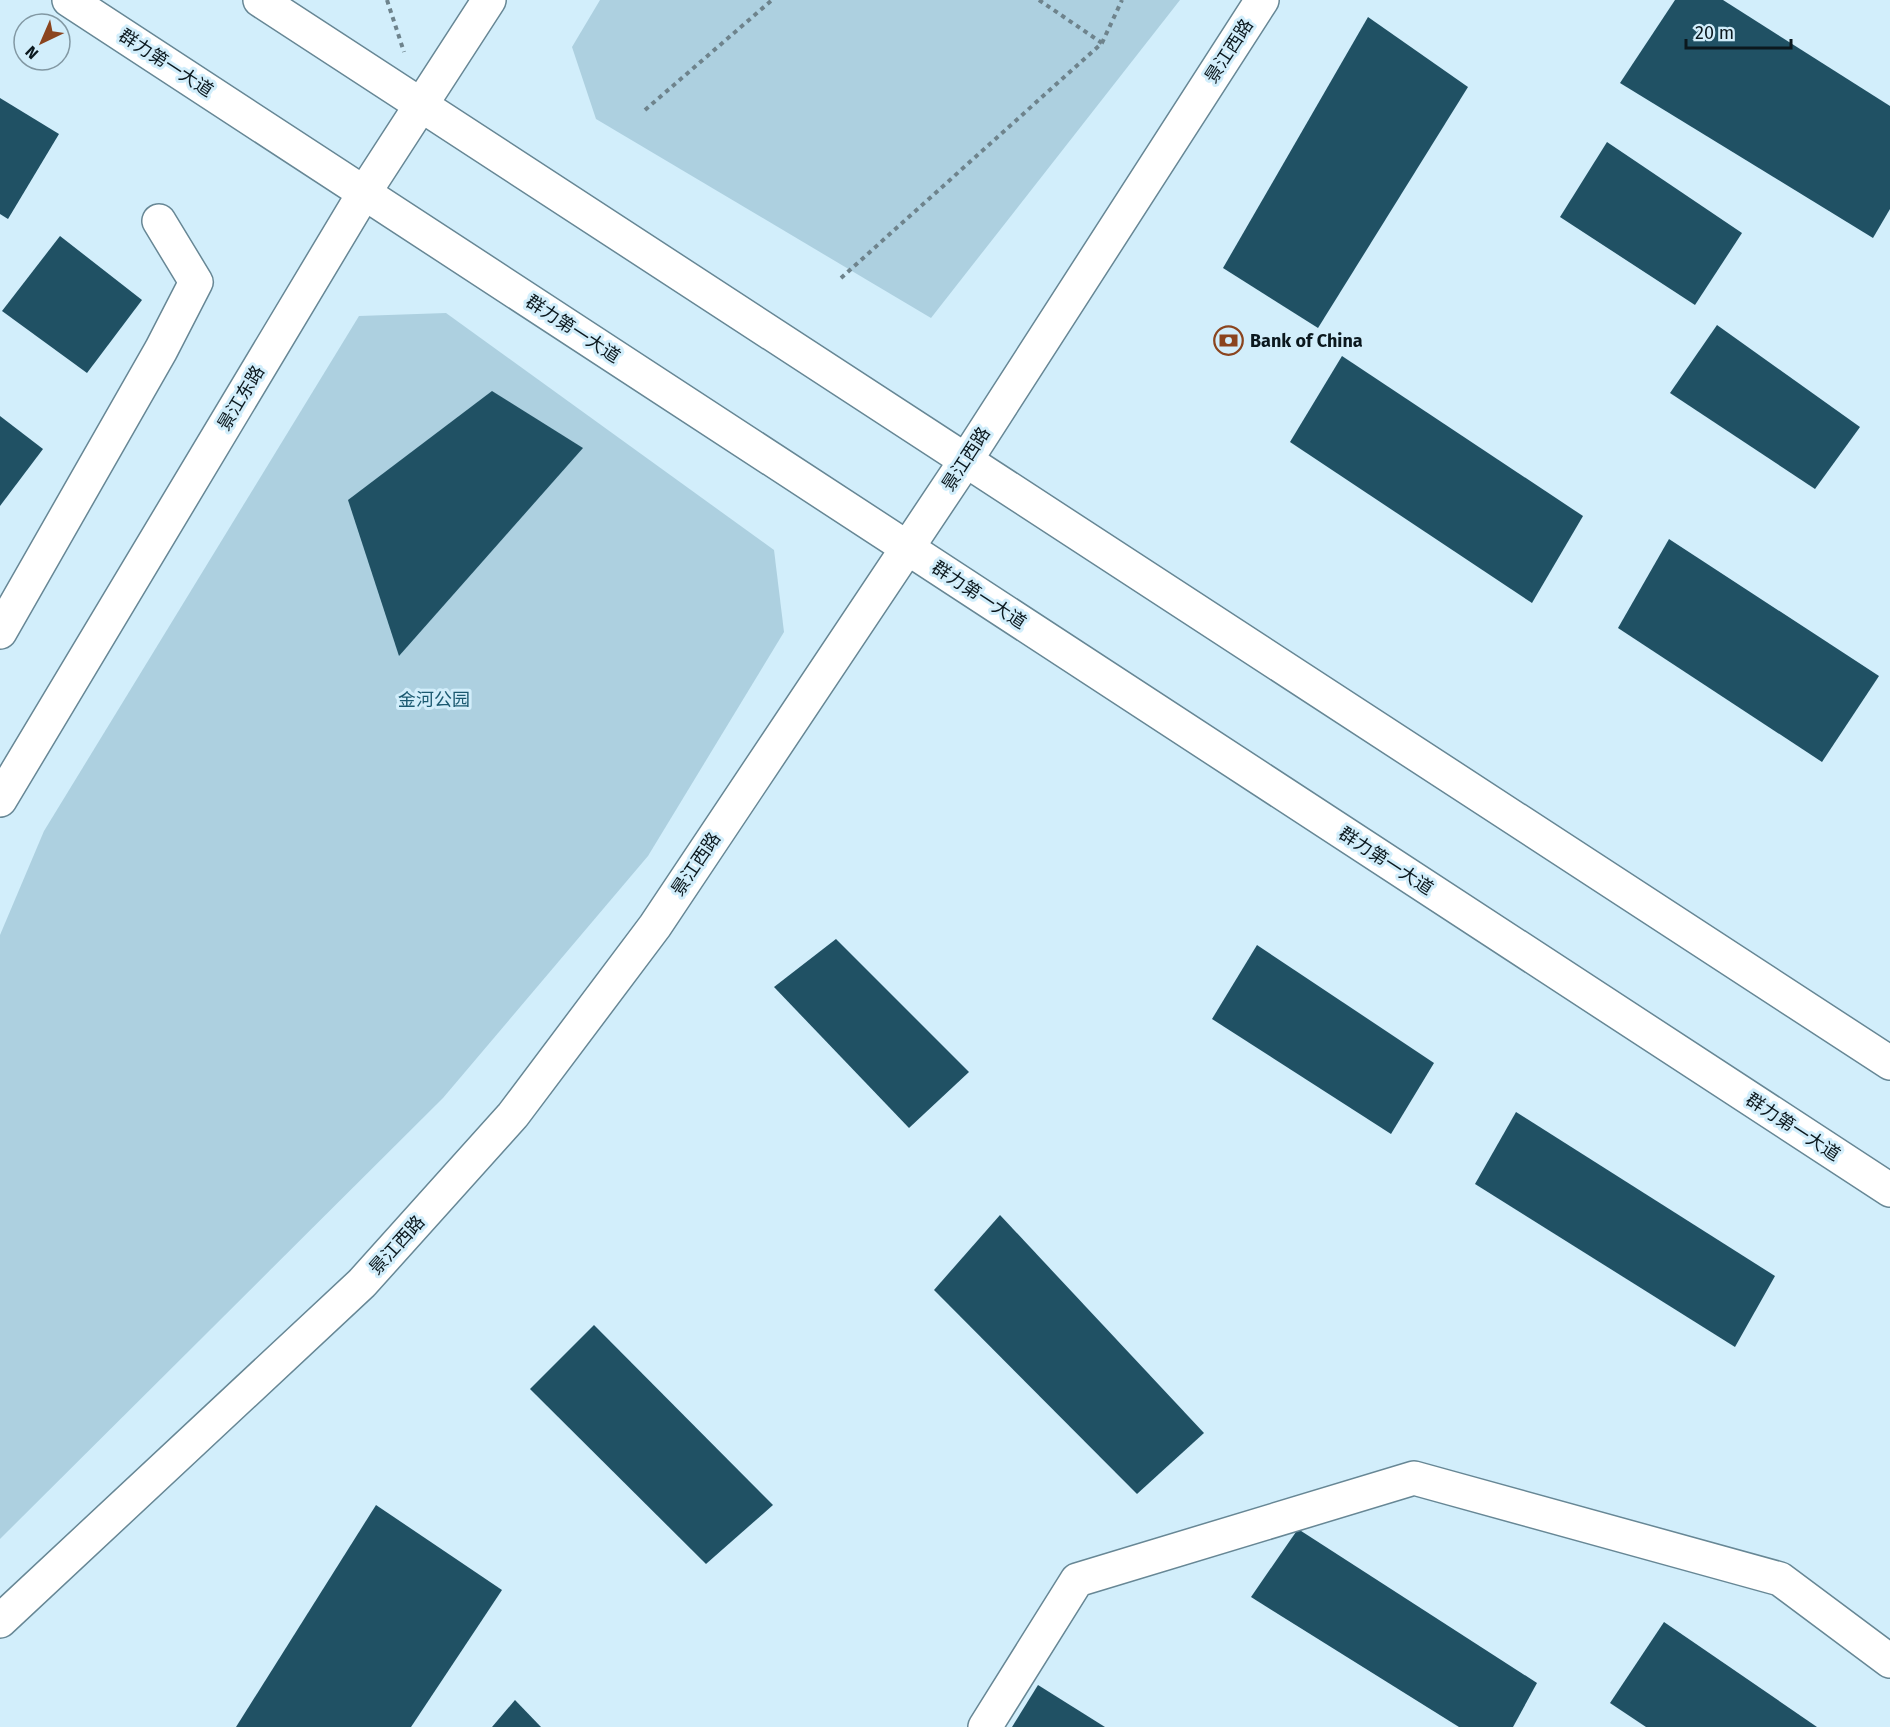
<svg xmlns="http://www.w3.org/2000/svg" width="1890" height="1727" viewBox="0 0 1890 1727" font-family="'Fira Sans','Noto Sans SC',sans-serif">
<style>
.green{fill:#add0e0}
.building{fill:#205164}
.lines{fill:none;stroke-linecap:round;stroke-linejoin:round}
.minor-casing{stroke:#678795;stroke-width:36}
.major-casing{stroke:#678795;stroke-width:36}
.path{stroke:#6e838c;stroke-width:4;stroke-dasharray:4.5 4.5;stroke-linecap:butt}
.minor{stroke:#fff;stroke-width:33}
.major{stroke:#fff;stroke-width:33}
.labels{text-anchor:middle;stroke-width:6;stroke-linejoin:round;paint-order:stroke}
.street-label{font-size:18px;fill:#0b181e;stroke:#d2eefb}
.poi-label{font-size:18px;font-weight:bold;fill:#0b181e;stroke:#d2eefb;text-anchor:start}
.park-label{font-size:18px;fill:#1a5970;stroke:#d2eefb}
</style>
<rect width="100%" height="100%" fill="#d2eefb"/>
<g class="green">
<polygon points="600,0 1180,0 931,318 596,119 572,47"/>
<polygon points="446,313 774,550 784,632 648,856 443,1098 0,1539 0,935 44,831 359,316"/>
</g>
<g class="building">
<polygon points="1675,0 1723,0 1890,106 1890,209 1873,238 1620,83"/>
<polygon points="1368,17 1468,87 1318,328 1223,268"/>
<polygon points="0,98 59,134 8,219 0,214"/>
<polygon points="1607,142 1742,233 1695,305 1560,217"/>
<polygon points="60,236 142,300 87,373 2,311"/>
<polygon points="1717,325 1860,427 1815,489 1670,393"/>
<polygon points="1342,356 1583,516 1532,603 1290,442"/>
<polygon points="492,391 583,448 399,656 348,500"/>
<polygon points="0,416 43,449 0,506"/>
<polygon points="1669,539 1879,676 1822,762 1618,628"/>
<polygon points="836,939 969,1072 909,1128 774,987"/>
<polygon points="1257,945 1434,1063 1391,1134 1212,1019"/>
<polygon points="1516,1112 1775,1276 1735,1347 1475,1184"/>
<polygon points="1000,1215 1204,1433 1137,1494 934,1290"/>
<polygon points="594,1325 773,1505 706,1564 530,1389"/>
<polygon points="376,1505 502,1590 411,1727 236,1727"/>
<polygon points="1298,1529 1537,1683 1513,1727 1459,1727 1251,1597"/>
<polygon points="1664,1622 1817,1727 1646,1727 1610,1703"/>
<polygon points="1038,1685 1105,1727 1012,1727"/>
<polygon points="515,1700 541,1727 492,1727"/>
</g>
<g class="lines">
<defs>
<g id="minor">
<polyline points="0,632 161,350 196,282 159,221"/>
<polyline points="985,1727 1077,1580 1414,1478 1780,1579 1890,1661"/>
</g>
<g id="major">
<polyline points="69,0 1890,1190"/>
<polyline points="260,0 1890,1063"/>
<polyline points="0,800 364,193 489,0"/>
<polyline points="0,1621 362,1283 513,1115 655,926 966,460 1262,0"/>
</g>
</defs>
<use href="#minor" class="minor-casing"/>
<use href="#major" class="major-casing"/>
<g class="path">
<polyline points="387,0 404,52"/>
<polyline points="1039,0 1102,43"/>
<polyline points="645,110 772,0"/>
<polyline points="841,278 1102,43 1122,0"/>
</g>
<use href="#minor" class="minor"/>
<use href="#major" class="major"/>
</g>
<defs>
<symbol id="bank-ring" viewBox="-11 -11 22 22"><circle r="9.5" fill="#d2eefb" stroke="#8b441e" stroke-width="1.5"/><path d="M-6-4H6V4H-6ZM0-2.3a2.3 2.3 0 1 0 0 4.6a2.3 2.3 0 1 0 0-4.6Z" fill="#8b441e"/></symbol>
</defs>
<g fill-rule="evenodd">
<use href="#bank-ring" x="1212" y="324" width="33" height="33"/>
</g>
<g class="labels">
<g class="street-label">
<text transform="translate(1229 51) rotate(-57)" y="6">景江西路</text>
<text transform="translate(166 63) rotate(33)" y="6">群力第一大道</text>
<text transform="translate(573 329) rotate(33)" y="6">群力第一大道</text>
<text transform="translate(241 398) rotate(-59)" y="6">景江东路</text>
<text transform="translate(966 459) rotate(-57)" y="6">景江西路</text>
<text transform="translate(979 595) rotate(33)" y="6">群力第一大道</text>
<text transform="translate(1386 861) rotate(33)" y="6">群力第一大道</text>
<text transform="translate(696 864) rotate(-56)" y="6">景江西路</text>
<text transform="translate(1793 1127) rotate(33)" y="6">群力第一大道</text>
<text transform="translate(397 1245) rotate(-48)" y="6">景江西路</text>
</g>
<g class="poi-label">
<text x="1250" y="347">Bank of China</text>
</g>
<g class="park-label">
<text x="434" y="706">金河公园</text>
</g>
</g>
<g transform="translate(42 42) rotate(224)"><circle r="28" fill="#d2eefb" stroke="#8298a3" stroke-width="1.5"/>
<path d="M0-4.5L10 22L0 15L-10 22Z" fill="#8b441e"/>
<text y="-9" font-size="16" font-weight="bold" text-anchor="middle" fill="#0b181e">N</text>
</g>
<path d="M1686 39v9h105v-9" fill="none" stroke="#0b181e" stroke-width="3"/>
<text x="1695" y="39" font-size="18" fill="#0b181e" stroke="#d2eefb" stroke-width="4.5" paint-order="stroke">20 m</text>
</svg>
